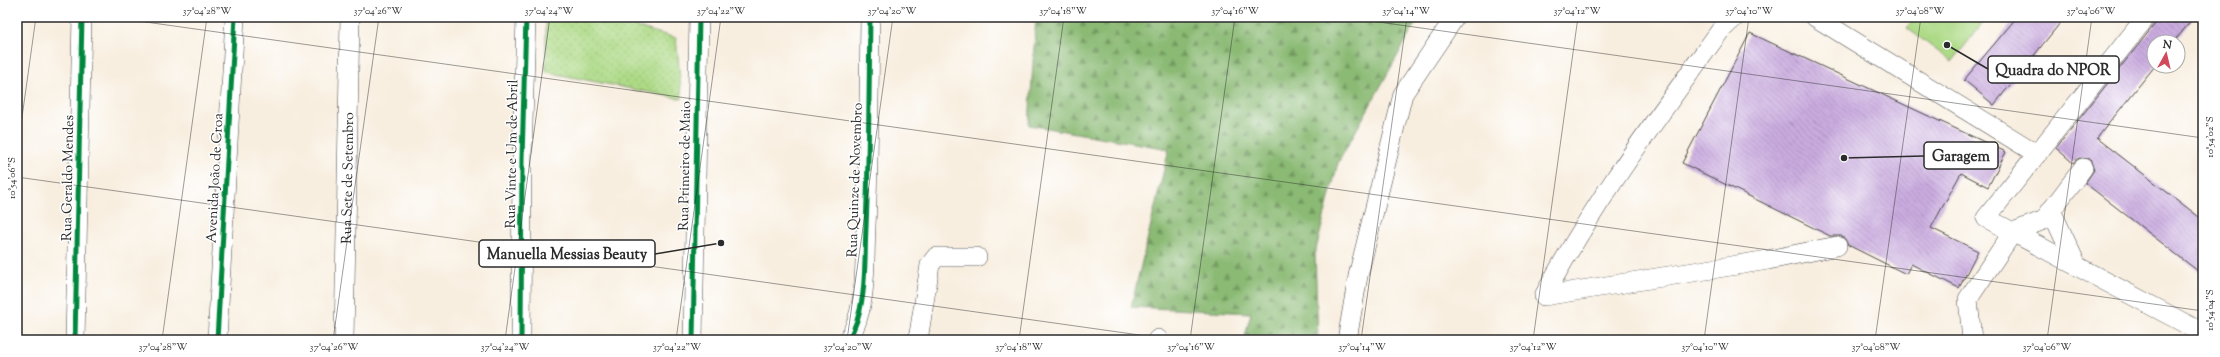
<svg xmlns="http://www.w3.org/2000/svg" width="2220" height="357" viewBox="0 0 2220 357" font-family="'Sorts Mill Goudy',serif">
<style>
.grass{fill:url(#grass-dots);stroke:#6c8258}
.forest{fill:url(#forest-firs);stroke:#5a724f}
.garden{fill:#adda86;stroke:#6c8258}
.building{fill:url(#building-back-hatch)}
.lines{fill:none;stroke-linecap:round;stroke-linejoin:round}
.minor-casing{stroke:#4a4846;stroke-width:20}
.minor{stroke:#fff;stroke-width:19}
.cycleway-casing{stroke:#fff;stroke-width:8}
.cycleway{stroke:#00873e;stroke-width:5}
.ticks{fill:none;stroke:#2b2b2b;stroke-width:1;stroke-opacity:0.45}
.labels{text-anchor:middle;stroke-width:3;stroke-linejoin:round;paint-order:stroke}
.street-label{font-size:14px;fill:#2b2b2b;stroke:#fff}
.leader{fill:none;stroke:#2b2b2b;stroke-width:1.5}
.callout-dot{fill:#2b2b2b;stroke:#fff;stroke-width:1.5}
.callout{fill:#fff;stroke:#2b2b2b;stroke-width:1.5}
.callout-label{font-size:15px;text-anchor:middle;font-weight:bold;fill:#2b2b2b}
.neatline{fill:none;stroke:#2b2b2b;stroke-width:1.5}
.ticks-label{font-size:10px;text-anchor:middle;fill:#2b2b2b}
</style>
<defs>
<pattern id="grass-dots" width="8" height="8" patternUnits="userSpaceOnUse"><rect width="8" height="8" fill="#adda86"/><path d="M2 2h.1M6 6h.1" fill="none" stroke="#95bb74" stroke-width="1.8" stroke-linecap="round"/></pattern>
<pattern id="forest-firs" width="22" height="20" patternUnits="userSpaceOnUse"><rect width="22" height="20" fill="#8aba73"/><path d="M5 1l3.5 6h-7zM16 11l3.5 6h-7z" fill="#71975f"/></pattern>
<pattern id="building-back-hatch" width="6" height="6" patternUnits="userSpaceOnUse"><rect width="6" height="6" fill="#caace0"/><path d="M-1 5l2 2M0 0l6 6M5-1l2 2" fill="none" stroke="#a48cb6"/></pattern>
</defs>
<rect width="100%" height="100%" fill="#fff"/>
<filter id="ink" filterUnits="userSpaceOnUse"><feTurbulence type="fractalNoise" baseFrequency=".025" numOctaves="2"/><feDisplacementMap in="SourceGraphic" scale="8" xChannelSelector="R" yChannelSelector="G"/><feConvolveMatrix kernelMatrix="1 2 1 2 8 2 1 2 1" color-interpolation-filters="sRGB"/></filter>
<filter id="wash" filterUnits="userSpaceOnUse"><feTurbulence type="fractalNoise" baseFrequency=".012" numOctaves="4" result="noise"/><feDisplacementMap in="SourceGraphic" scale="16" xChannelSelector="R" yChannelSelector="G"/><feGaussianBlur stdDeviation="0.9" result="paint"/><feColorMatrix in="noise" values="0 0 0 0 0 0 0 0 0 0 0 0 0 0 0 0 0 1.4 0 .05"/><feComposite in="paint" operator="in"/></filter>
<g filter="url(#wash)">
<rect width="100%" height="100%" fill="#f8eedf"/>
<polygon class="grass" points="546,17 602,17 676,38 682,99 546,72"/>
<polygon class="forest" points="1036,17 1419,17 1338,163 1315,253 1318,340 1244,340 1251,313 1131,307 1169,149 1029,125"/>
<polygon class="garden" points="1916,17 1987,17 1952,62 1907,28"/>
<g id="blocks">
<g class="building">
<polygon points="2017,17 2065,17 1994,105 1964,80"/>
<polygon points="2157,17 2194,17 2174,42 2154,42 2155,66 2097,138 2203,220 2203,275 2085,183 2094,170 2090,159 2079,158 2073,163 2056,148 2155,24"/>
<polygon points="1750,33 2006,152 1988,187 1961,173 1931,228 1978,251 1959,288 1911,264 1906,274 1848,245 1845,239 1841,236 1830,236 1682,163"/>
</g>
</g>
</g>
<g filter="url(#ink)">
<use href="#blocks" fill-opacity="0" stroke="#4a4846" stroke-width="1"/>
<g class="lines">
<defs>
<g id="minor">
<path d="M1735 17 1720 31C1658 117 1594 202 1544 296L1768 260 1837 246"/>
<polyline points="1815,17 2037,154"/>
<polyline points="2146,17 1986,218 2203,333"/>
<polyline points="2051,210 2077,266"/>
<polyline points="75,340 82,17"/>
<polyline points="217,340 235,17"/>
<path id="s1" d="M344 340 350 17"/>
<polyline points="521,340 522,159 526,17"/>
<polyline points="693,340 699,17"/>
<path d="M848 340C868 308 864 264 866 227 869 157 869 87 870 17"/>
<polyline points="918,340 930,265 936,257 977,257"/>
<polyline points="1157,340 1158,339"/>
<polyline points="1347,340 1358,276 1403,94 1455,17"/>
<polyline points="1972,340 1968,299 2013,232 2044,220 2083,168"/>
</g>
</defs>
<use href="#minor" class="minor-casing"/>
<use href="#minor" class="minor"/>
<defs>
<g id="cycleway">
<polyline points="75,340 82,17"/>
<polyline points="217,340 235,17"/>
<polyline points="521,340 522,159 526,17"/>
<polyline points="693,340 699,17"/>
<path d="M848 340C868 308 864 264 866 227 869 157 869 87 870 17"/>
</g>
</defs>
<use href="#cycleway" class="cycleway-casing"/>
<use href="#cycleway" class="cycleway"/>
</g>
</g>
<path class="ticks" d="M110 17 2203 311M1343 17 2203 138M17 153 36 17M17 177 1175 340M162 340 207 17M333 340 379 17M505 340 550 17M676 340 721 17M847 340 893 17M1019 340 1064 17M1190 340 1235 17M1361 340 1407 17M1533 340 1578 17M1704 340 1749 17M1875 340 1921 17M2047 340 2092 17"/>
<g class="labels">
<g class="street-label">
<text transform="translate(511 154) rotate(-89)" y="5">Rua Vinte e Um de Abril</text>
<text transform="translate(684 166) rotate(-89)" y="5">Rua Primeiro de Maio</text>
<text transform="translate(67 178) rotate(-89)" y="5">Rua Geraldo Mendes</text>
<text transform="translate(214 178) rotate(-87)" y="5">Avenida João de Croa</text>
<text dy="5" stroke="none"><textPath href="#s1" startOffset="162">Rua Sete de Setembro</textPath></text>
<text transform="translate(854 180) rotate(-88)" y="5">Rua Quinze de Novembro</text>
</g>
</g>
<path class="leader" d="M1947 45L1988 69M1844 158L1924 156M721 243L655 254"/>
<g class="callout-dot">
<circle cx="1947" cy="45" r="4"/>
<circle cx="1844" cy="158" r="4"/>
<circle cx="721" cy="243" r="4"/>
</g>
<g class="callout">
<rect x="1988" y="56" width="131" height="27" rx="4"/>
<rect x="1924" y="142" width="74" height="27" rx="4"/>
<rect x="479" y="240" width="176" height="27" rx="4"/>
</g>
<g class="callout-label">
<text x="2053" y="75">Quadra do NPOR</text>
<text x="1961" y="161">Garagem</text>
<text x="567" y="259">Manuella Messias Beauty</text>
</g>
<rect width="2220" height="357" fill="none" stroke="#fff" stroke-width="44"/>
<g transform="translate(2166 54) rotate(8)"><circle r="19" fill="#ffffff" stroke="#aaaaaa"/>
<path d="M0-3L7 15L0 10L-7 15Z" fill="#d1495b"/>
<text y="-6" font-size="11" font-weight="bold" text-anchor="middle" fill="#2b2b2b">N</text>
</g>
<rect x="22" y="22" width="2176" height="313" class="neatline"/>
<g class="ticks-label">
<text x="207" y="14">37°04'28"W</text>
<text x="378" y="14">37°04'26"W</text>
<text x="549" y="14">37°04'24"W</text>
<text x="721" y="14">37°04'22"W</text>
<text x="892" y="14">37°04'20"W</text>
<text x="1063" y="14">37°04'18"W</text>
<text x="1235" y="14">37°04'16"W</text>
<text x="1406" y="14">37°04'14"W</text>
<text x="1577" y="14">37°04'12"W</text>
<text x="1749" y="14">37°04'10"W</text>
<text x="1920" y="14">37°04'08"W</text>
<text x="2091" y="14">37°04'06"W</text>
<text transform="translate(2209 137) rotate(-90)" y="4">10°54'02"S</text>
<text transform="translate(11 178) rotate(-90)" y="4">10°54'06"S</text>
<text transform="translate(2209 310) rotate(-90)" y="4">10°54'04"S</text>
<text x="163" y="350">37°04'28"W</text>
<text x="334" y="350">37°04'26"W</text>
<text x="505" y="350">37°04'24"W</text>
<text x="677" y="350">37°04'22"W</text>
<text x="848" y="350">37°04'20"W</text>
<text x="1019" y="350">37°04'18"W</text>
<text x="1191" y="350">37°04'16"W</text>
<text x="1362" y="350">37°04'14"W</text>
<text x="1533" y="350">37°04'12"W</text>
<text x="1705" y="350">37°04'10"W</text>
<text x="1876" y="350">37°04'08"W</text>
<text x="2047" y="350">37°04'06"W</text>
</g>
</svg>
